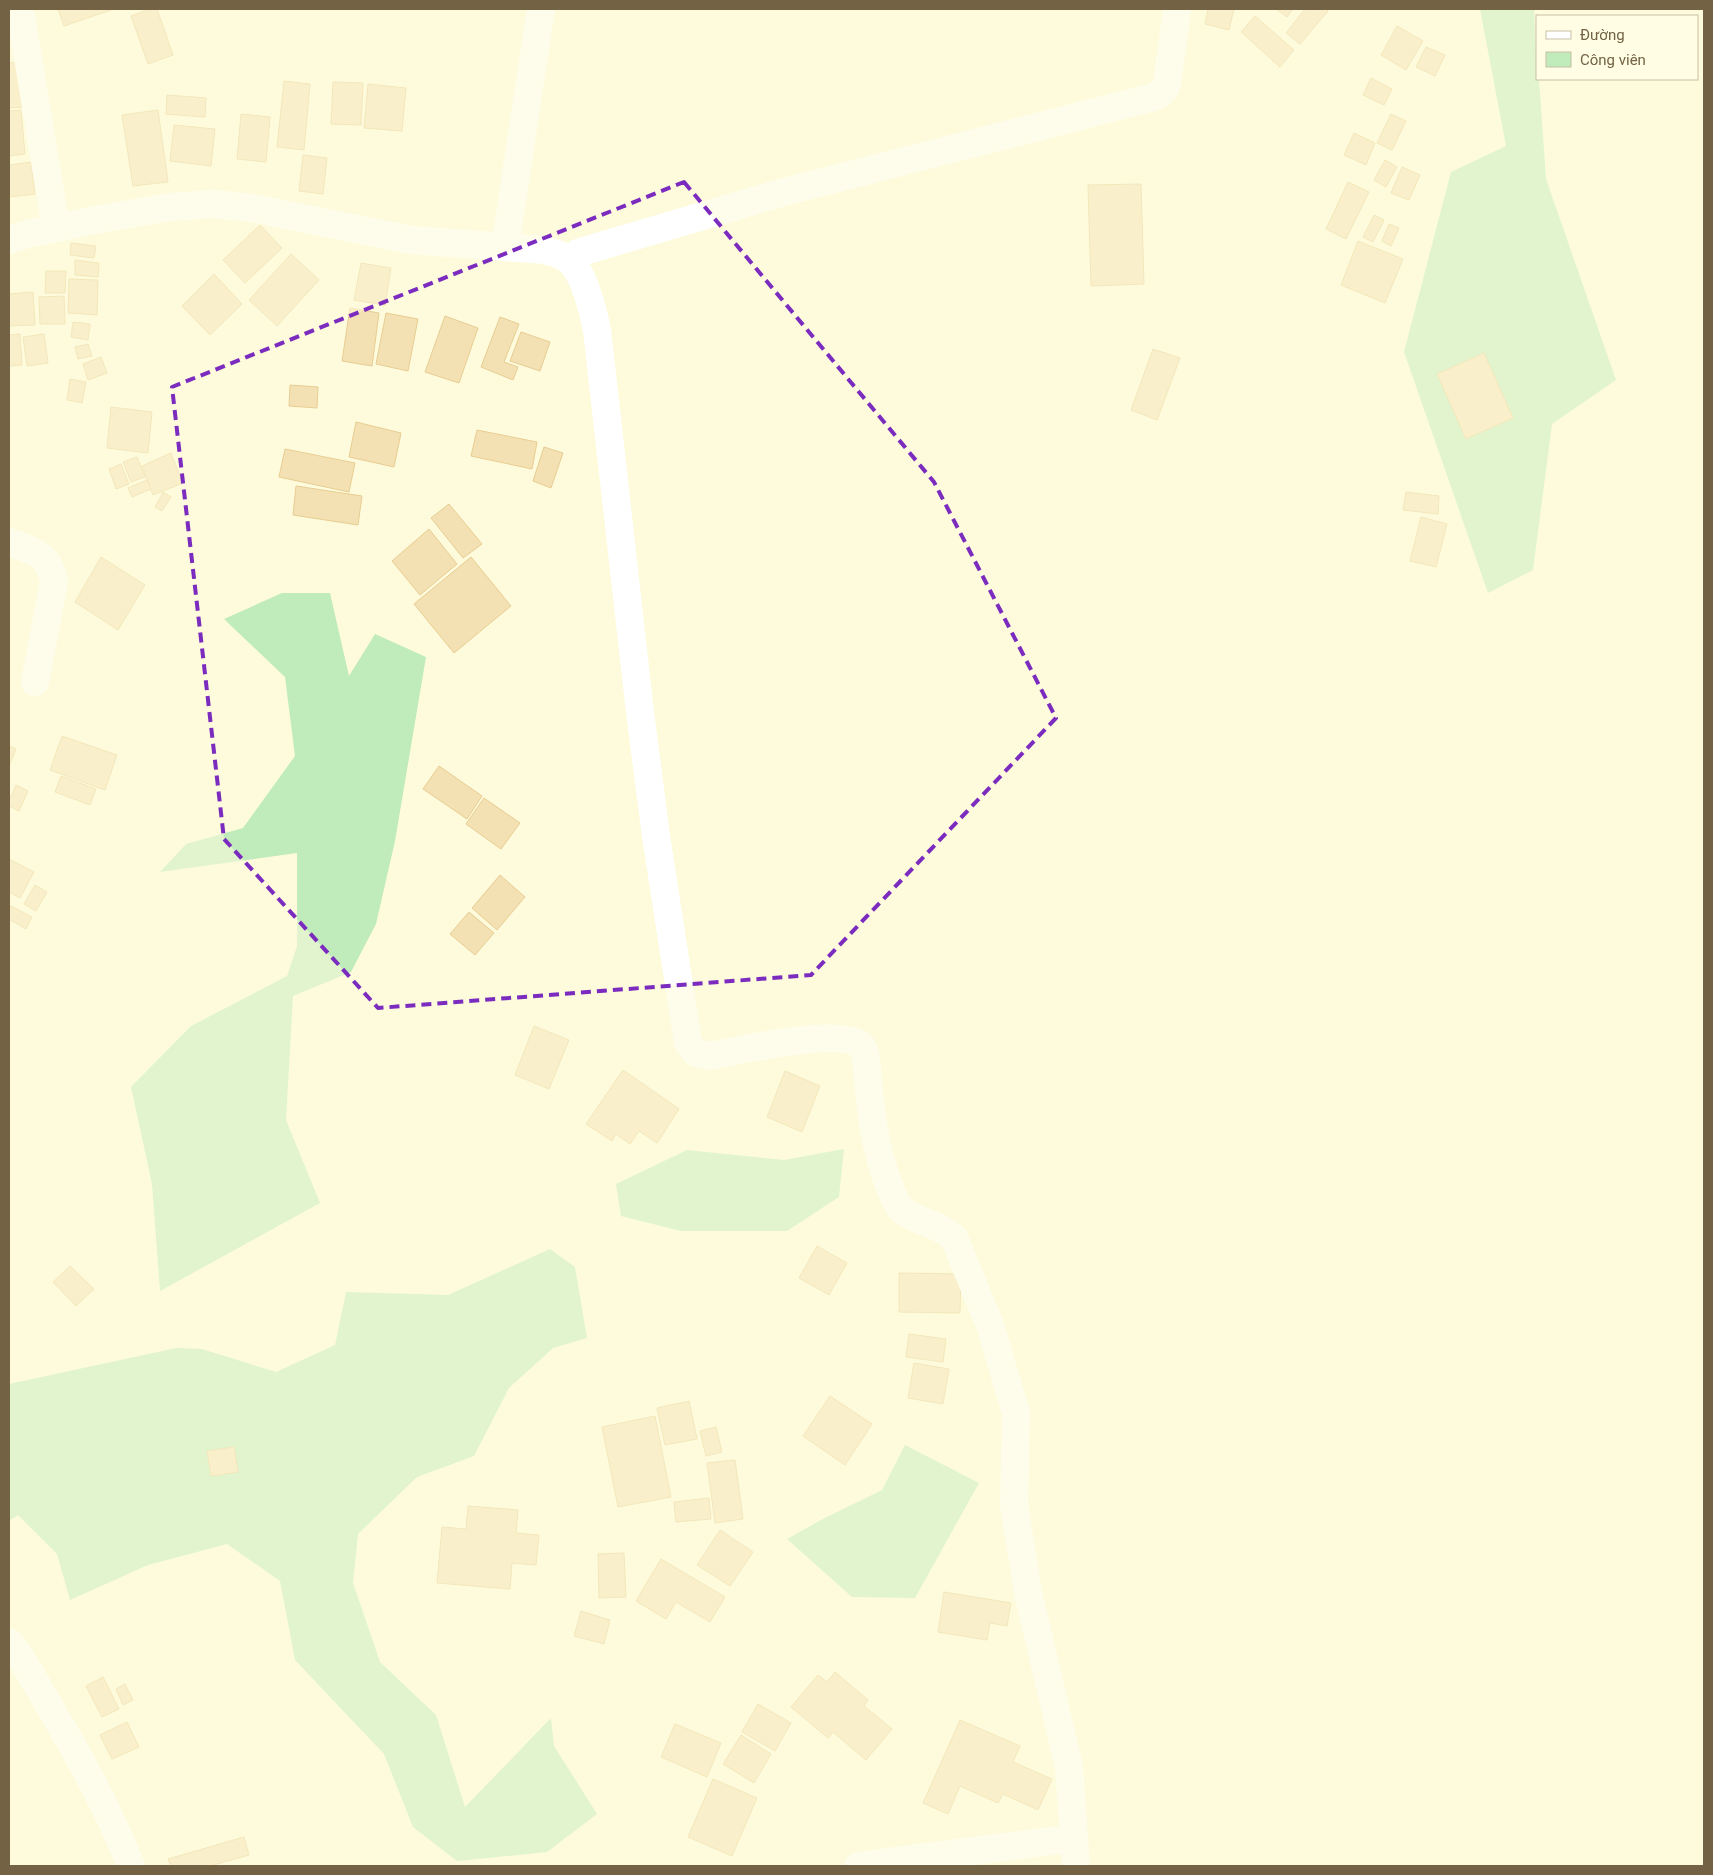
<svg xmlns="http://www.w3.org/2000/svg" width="1713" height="1875" viewBox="0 0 1713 1875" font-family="Roboto,sans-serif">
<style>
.green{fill:#c0ebbb}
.building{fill:#f4e1b3;stroke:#e8cd92}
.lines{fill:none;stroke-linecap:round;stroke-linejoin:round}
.minor{stroke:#fff;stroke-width:28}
.marked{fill:none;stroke:#7b2cbf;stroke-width:4;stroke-dasharray:10 6;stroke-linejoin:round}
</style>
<rect width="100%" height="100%" fill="#fdfbdc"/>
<g class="green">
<polygon points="1480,9 1534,9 1537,79 1539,79 1546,179 1616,380 1552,424 1533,570 1488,593 1404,352 1451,172 1506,146"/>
<polygon points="282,593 330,593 349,676 375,634 426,657 395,841 376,924 351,972 293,996 286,1120 320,1203 160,1291 152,1184 131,1087 191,1026 287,976 297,946 297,853 160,872 186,844 243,828 295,756 285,677 224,619"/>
<polygon points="844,1149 839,1197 787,1231 681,1231 621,1216 616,1184 687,1150 784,1160"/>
<polygon points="550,1249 575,1267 587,1338 553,1348 509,1388 474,1456 417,1477 358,1534 353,1583 380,1662 436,1715 465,1807 551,1718 554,1746 597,1814 547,1852 457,1861 413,1827 384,1754 295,1660 280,1581 227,1544 148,1565 70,1600 57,1554 18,1515 9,1521 9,1384 176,1348 202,1349 276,1372 335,1345 346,1292 448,1295"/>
<polygon points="905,1445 979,1483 915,1598 852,1597 787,1539 821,1520 882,1490"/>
</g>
<g class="building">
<polygon points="58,9 114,9 64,26"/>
<polygon points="150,9 157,9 173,55 148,64 131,16"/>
<polygon points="1208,9 1234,9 1229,30 1205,24"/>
<polygon points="1276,9 1293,9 1287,17"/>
<polygon points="1305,9 1325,9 1328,11 1300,44 1286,33"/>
<polygon points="1255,16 1294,50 1280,67 1241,32"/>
<polygon points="1397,26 1423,41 1406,70 1381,55"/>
<polygon points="1426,47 1445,55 1435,76 1416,67"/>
<polygon points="18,62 23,107 9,108 9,63"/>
<polygon points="1371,78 1392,89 1384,105 1363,95"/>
<polygon points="284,81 310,84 304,150 277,147"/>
<polygon points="333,82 363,83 361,125 331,124"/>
<polygon points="368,84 406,88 402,131 364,128"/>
<polygon points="167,95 206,98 205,117 166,114"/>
<polygon points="21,110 25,154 9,156 9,111"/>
<polygon points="158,110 168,182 133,186 122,115"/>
<polygon points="241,114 270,117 266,162 237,159"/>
<polygon points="1391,114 1406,121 1392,150 1377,143"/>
<polygon points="174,125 215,129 211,166 170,161"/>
<polygon points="1354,133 1375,143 1366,165 1344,155"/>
<polygon points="303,155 327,158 323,194 299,191"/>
<polygon points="1385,160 1397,167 1386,187 1374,180"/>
<polygon points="31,162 35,194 9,197 9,165"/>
<polygon points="1402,167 1420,175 1409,200 1391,193"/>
<polygon points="1348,182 1369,192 1346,239 1326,229"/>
<polygon points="1141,184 1144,284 1091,286 1088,185"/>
<polygon points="1374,215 1384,220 1373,242 1363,237"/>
<polygon points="1389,224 1399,228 1391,246 1382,241"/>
<polygon points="260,225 282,248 245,283 223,260"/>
<polygon points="1358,241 1403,259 1385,303 1341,285"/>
<polygon points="71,243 96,246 94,258 70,255"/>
<polygon points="291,254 319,280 277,326 249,300"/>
<polygon points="75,260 99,263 98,277 75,275"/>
<polygon points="361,263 391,268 385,305 354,300"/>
<polygon points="46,271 66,271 65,293 45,293"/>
<polygon points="214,274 242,304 210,335 182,306"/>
<polygon points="69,279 98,280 97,315 68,313"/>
<polygon points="33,292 35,325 9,326 9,294"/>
<polygon points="64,296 65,324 40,324 39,297"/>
<polygon points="350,308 379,313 372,366 342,361"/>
<polygon points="386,313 418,319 408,371 376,364"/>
<polygon points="445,316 478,328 459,383 425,372"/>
<polygon points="500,317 519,324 504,362 518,367 513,380 481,367"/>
<polygon points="73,322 90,324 88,340 71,337"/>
<polygon points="521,332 550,342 540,371 510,361"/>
<polygon points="20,334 22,365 9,366 9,335"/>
<polygon points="44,334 48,363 27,366 23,337"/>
<polygon points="88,344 92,356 78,359 75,347"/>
<polygon points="1153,349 1180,358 1157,420 1131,410"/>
<polygon points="1484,353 1513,418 1466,439 1437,374"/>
<polygon points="101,357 107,373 88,380 83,364"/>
<polygon points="70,379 86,382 82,403 67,400"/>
<polygon points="290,385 318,387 317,408 289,406"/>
<polygon points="111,407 152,412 148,453 107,448"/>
<polygon points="356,422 401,433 394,467 349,457"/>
<polygon points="477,430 537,442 532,469 471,456"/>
<polygon points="544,447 563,453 551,488 533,481"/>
<polygon points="285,449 355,463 349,492 279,477"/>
<polygon points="171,453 183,483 153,495 142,466"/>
<polygon points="137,457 145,477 131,482 123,462"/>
<polygon points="121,464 129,484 116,489 109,469"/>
<polygon points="147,480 151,489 132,497 128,488"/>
<polygon points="296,486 362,496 358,525 293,515"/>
<polygon points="163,492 171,497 162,511 155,507"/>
<polygon points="1406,492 1439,496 1438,514 1403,510"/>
<polygon points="449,504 482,544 463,558 431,518"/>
<polygon points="1421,517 1447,524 1436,567 1410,561"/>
<polygon points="429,529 457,564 420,595 392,561"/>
<polygon points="101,557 145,585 118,630 75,602"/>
<polygon points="471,557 511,606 454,653 414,604"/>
<polygon points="62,736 117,755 105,790 50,770"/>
<polygon points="9,746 16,749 9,766"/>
<polygon points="439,766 482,796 467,819 423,789"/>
<polygon points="61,776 96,789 90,805 55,792"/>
<polygon points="16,785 28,791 19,811 9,806 9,801"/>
<polygon points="484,798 520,823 501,849 466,824"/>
<polygon points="9,859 34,872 20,898 9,892"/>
<polygon points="500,875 525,897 497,930 472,908"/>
<polygon points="35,885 47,892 36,911 24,904"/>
<polygon points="11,906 32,917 26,929 9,919 9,910"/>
<polygon points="469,912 494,933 475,955 450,934"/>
<polygon points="534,1026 569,1040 549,1089 515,1075"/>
<polygon points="623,1070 679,1109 657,1143 639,1131 630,1144 616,1134 612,1141 586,1124"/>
<polygon points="785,1071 820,1086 802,1132 767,1117"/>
<polygon points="817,1246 847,1263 829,1295 799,1278"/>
<polygon points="70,1266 94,1289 76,1306 53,1282"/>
<polygon points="899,1273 961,1274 960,1313 899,1312"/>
<polygon points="909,1334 946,1339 943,1362 906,1357"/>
<polygon points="914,1363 949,1369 943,1404 908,1398"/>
<polygon points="830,1396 872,1424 845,1465 803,1436"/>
<polygon points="689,1401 697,1439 665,1445 657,1408"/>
<polygon points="655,1416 671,1497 618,1507 602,1427"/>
<polygon points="716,1427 722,1452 706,1456 700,1431"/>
<polygon points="234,1447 238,1472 211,1476 207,1451"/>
<polygon points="735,1460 743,1519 715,1523 707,1463"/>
<polygon points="709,1498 711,1519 676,1522 674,1502"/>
<polygon points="468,1506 518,1510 516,1533 539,1535 536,1565 512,1563 510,1589 437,1583 442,1527 466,1529"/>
<polygon points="720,1530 753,1552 730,1586 697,1565"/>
<polygon points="624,1553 626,1597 599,1598 598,1554"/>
<polygon points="661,1559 725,1597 710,1622 676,1602 666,1619 636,1601"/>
<polygon points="944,1592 1011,1603 1007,1626 990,1623 987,1640 938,1632"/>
<polygon points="581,1611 610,1620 604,1644 574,1636"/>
<polygon points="835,1672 868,1700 864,1706 892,1729 866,1760 833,1732 828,1738 791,1707 818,1675 827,1682"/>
<polygon points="103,1677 119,1709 102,1717 86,1686"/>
<polygon points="125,1684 133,1700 123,1705 116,1689"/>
<polygon points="758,1704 791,1723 775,1751 742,1732"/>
<polygon points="960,1720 1020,1746 1013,1762 1052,1779 1038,1810 1003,1794 998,1803 960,1786 948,1814 923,1803"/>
<polygon points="127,1722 139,1747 112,1759 100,1735"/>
<polygon points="675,1724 721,1743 707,1777 661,1757"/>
<polygon points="741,1735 771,1754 754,1783 723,1764"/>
<polygon points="713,1779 757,1798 732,1856 688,1837"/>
<polygon points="244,1837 249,1855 210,1866 171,1866 168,1859"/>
</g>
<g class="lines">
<g class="minor">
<polyline points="20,9 56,228"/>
<path d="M9 240 27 234 89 221 170 207 213 204 252 208 411 240 545 250C553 253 564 255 570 261 584 274 593 311 597 330L640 712 656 836 688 1043 696 1053 710 1056C741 1050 835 1028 859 1044 864 1047 865 1053 866 1058 870 1101 873 1145 889 1185 892 1193 895 1203 901 1209 917 1223 939 1223 954 1238L990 1325 1016 1413 1014 1505 1028 1592 1069 1767 1076 1866"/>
<polyline points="505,247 541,9"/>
<polyline points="571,261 578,253 584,251 784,192 1154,97 1161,93 1167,85 1177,9"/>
<path d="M9 542C33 551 49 553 54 582L35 682"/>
<path d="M9 1642 21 1658C61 1726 102 1792 131 1866"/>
<polyline points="858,1866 1074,1838"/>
</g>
</g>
<path d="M0 0H1713V1875H0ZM684 182 934 482 1056 718 811 975 378 1008 224 839 172 387Z" fill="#fdfbdc" fill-opacity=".55" fill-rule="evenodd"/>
<path class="marked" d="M684 182 934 482 1056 718 811 975 378 1008 224 839 172 387Z"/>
<rect width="1713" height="1875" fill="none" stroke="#736344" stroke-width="20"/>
<rect x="1536" y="15" width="162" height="65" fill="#fffde4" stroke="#c7bfa4"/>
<rect x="1546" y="31" width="25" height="8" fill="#ffffff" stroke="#c7bfa4"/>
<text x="1580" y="40" font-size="15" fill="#736344">Đường</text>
<rect x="1546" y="52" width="25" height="15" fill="#c0ebbb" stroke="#c7bfa4"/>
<text x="1580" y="65" font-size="15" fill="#736344">Công viên</text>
</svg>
